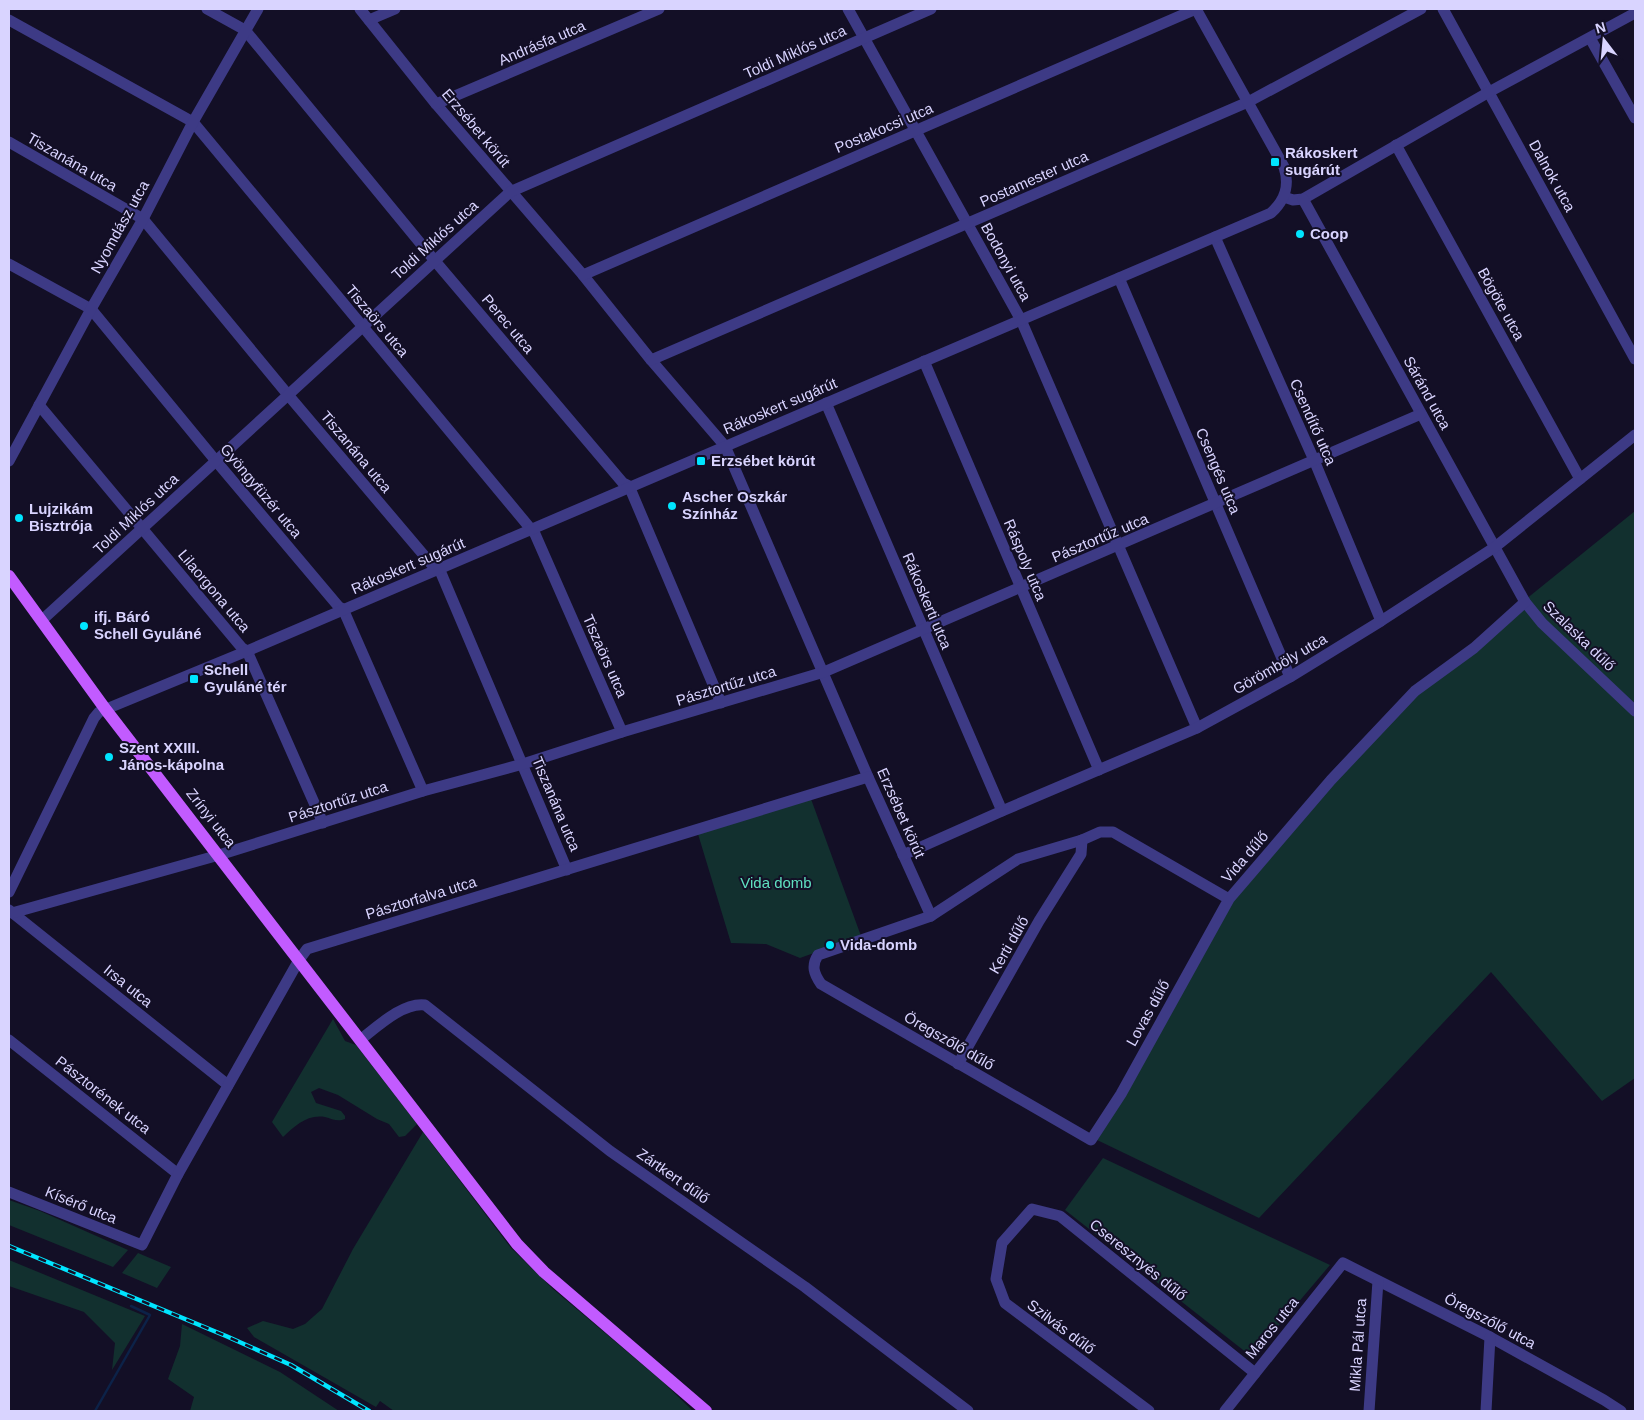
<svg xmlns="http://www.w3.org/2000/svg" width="1644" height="1420" viewBox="0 0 1644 1420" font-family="Arial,sans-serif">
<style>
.green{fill:#12302f}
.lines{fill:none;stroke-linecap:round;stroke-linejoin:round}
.stream{stroke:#0c2248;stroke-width:2.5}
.minor{stroke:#3d3a85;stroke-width:11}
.major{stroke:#c25bff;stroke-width:12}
.rail-casing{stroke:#00e5ff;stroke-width:4.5}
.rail{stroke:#130f26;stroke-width:2.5;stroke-dasharray:8;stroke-linecap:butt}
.poi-dot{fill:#00e5ff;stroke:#130f26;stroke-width:2}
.labels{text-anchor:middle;stroke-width:4;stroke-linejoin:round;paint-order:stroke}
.street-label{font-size:15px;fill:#d9d4ff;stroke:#130f26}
.poi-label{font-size:15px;font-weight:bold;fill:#d9d4ff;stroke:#130f26;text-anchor:start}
.park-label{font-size:15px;fill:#5fe0c0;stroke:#130f26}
</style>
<rect width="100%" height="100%" fill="#130f26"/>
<g class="green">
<polygon points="1635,511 1635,1078 1602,1101 1491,972 1259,1218 1095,1139 1228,906 1322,794 1419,693 1520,604"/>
<polygon points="811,799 861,936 800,958 766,944 731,943 698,834"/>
<path d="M333 1019 345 1041 356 1045 417 1124 405 1136 399 1137 389 1124 377 1119 338 1095 319 1088 311 1092 316 1103 341 1111 345 1116V1119C338 1122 332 1119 325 1117 307 1114 295 1126 283 1137L272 1122Z"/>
<polygon points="423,1132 511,1248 553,1289 663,1382 693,1411 394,1411 380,1401 376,1407 254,1337 247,1328 263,1321 293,1329 305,1324 322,1309 353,1249"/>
<polygon points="1103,1158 1330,1265 1252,1357 1065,1210"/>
<polygon points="9,1200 40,1211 128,1250 113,1267 9,1225"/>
<polygon points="138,1253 171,1267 157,1288 122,1273"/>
<polygon points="9,1260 145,1316 112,1370 115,1343 84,1312 9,1286"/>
<polygon points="182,1324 280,1372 339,1411 190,1411 194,1397 168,1379 180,1346"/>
</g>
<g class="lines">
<polyline class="stream" points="95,1411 150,1315 131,1306"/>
<g class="minor">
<polyline points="207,9 245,30 435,261 623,483 629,486 721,703"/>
<polyline points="360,9 436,104 583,275 651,360 725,446 868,777 931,916"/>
<polyline points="848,9 1021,320 1197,728"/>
<polyline points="1443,9 1635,359"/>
<polyline points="9,20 193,122 535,534 622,732"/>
<polyline points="369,20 395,9"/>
<polyline points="1590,38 1635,118"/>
<polyline points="436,104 659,9"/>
<polyline points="9,142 143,219 289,396 433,566 441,573 567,870"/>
<polyline points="1396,145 1580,479"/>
<polyline points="1284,197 1293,200 1303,199 1489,92 1635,13"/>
<polyline points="1303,199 1525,602 1542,623 1635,711"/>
<polyline points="1215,237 1314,460 1381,621"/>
<polyline points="9,264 91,309 216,461 339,607 343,609 423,791"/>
<polyline points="583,275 1196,9"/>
<polyline points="1119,278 1290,677"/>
<polyline points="651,360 1248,102 1421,9"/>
<polyline points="924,361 1099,770"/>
<polyline points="826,403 1002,811"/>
<polyline points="39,405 242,648 247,651 323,823"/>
<polyline points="9,461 91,309 143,219 193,122 258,9"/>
<polyline points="41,621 510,192 931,9"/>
<polyline points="903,855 1002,811 1197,728 1290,677 1381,621 1495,547 1635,435"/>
<path d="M9 892 94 718 99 712 247 651 1271 213C1285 200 1290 186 1284 167L1196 9"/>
<path d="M1229 899 1113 832H1100L1082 840 1018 859 931 916 818 955C811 966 814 974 821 984L1091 1140 1121 1094 1229 899 1331 780 1415 691 1474 648 1525 602"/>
<polyline points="9,910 228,1085"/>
<polyline points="12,913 219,855 423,791 523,764 622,732 824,672 1421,414"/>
<polyline points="9,1040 178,1174"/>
<path d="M360 1040C377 1027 403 1002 425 1005L610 1151 805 1287 968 1411"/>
<polyline points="958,1064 1039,921 1081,854 1082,840"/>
<polyline points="9,1192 142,1245 178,1174 299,960 307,949 868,777"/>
<polyline points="1149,1411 1005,1303 996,1279 1002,1243 1032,1209 1060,1216 1255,1373"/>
<polyline points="1225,1411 1343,1263 1490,1337 1604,1400 1621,1411"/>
<polyline points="1369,1411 1378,1281"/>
<polyline points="1486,1411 1490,1337"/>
</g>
<polyline class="major" points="9,576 106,710 517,1244 544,1272 706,1411"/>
<defs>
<polyline id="rail" points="9,1246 226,1336 291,1365 369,1411"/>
</defs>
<use href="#rail" class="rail-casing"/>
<use href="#rail" class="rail"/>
</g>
<g class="poi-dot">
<rect x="1270" y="157" width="10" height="10" rx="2.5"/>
<circle cx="1300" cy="234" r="5"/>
<rect x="696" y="456" width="10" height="10" rx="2.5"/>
<circle cx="672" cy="506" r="5"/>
<circle cx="19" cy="518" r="5"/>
<circle cx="84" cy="626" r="5"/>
<rect x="189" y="674" width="10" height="10" rx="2.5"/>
<circle cx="109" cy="757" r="5"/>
<circle cx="830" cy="945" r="5"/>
</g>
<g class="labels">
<g class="street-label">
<text transform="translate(542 43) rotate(-23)" y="5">Andrásfa utca</text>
<text transform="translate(795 52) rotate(-24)" y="5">Toldi Miklós utca</text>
<text transform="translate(476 128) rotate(50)" y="5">Erzsébet körút</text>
<text transform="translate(884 128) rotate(-23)" y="5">Postakocsi utca</text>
<text transform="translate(72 162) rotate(30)" y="5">Tiszanána utca</text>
<text transform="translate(1552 176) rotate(61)" y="5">Dalnok utca</text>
<text transform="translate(1034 179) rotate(-24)" y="5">Postamester utca</text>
<text transform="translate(120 227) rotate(-61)" y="5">Nyomdász utca</text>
<text transform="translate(435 240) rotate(-42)" y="5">Toldi Miklós utca</text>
<text transform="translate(1006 262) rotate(61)" y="5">Bodonyi utca</text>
<text transform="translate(1501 304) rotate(61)" y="5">Bögöte utca</text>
<text transform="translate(377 321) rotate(50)" y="5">Tiszaörs utca</text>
<text transform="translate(508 324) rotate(50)" y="5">Perec utca</text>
<text transform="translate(1427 393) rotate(61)" y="5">Sáránd utca</text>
<text transform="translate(780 406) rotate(-23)" y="5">Rákoskert sugárút</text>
<text transform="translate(1313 422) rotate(66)" y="5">Csendítő utca</text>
<text transform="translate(356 452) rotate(50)" y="5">Tiszanána utca</text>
<text transform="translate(1218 471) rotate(67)" y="5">Csengés utca</text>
<text transform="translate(261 491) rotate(50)" y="5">Gyöngyfüzér utca</text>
<text transform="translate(136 514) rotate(-43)" y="5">Toldi Miklós utca</text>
<text transform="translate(1100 538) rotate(-23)" y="5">Pásztortűz utca</text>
<text transform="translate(1025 560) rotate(67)" y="5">Ráspoly utca</text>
<text transform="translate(408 566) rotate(-23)" y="5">Rákoskert sugárút</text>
<text transform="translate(214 591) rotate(50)" y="5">Lilaorgona utca</text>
<text transform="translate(927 601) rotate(67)" y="5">Rákoskerti utca</text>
<text transform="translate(1579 636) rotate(44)" y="5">Szalaska dűlő</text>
<text transform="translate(605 656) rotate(66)" y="5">Tiszaörs utca</text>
<text transform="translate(1280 664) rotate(-30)" y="5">Görömböly utca</text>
<text transform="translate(726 686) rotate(-17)" y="5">Pásztortűz utca</text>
<text transform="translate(338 802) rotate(-18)" y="5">Pásztortűz utca</text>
<text transform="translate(556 804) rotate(67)" y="5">Tiszanána utca</text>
<text transform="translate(901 813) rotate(66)" y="5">Erzsébet körút</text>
<text transform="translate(211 818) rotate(52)" y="5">Zrínyi utca</text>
<text transform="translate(1245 857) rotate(-49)" y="5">Vida dűlő</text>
<text transform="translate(421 898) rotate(-17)" y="5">Pásztorfalva utca</text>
<text transform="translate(1009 945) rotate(-60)" y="5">Kerti dűlő</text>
<text transform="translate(128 986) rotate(39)" y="5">Irsa utca</text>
<text transform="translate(1148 1013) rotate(-61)" y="5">Lovas dűlő</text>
<text transform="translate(949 1041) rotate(30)" y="5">Öregszőlő dűlő</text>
<text transform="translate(103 1095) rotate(38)" y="5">Pásztorének utca</text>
<text transform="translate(673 1176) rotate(35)" y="5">Zártkert dűlő</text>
<text transform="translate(81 1205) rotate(22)" y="5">Kísérő utca</text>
<text transform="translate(1138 1260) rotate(39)" y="5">Cseresznyés dűlő</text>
<text transform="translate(1490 1321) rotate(28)" y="5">Öregszőlő utca</text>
<text transform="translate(1061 1327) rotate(37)" y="5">Szilvás dűlő</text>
<text transform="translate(1272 1328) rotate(-51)" y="5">Maros utca</text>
<text transform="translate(1358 1345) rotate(-86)" y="5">Mikla Pál utca</text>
</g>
<g class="poi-label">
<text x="1285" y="158">Rákoskert<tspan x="1285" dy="17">sugárút</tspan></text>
<text x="1310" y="239">Coop</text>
<text x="711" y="466">Erzsébet körút</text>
<text x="682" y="502">Ascher Oszkár<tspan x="682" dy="17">Színház</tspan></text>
<text x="29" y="514">Lujzikám<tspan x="29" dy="17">Bisztrója</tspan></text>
<text x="94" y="622">ifj. Báró<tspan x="94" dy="17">Schell Gyuláné</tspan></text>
<text x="204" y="675">Schell<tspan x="204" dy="17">Gyuláné tér</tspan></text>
<text x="119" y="753">Szent XXIII.<tspan x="119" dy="17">János-kápolna</tspan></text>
<text x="840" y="950">Vida-domb</text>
</g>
<g class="park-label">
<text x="776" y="888">Vida domb</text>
</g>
</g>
<rect width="1644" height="1420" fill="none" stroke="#d9d4ff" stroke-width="20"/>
<g transform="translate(1604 40) rotate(344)" stroke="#130f26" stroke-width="4" paint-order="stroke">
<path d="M0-4L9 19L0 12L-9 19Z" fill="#d9d4ff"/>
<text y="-8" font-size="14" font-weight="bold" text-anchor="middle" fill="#d9d4ff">N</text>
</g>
</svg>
